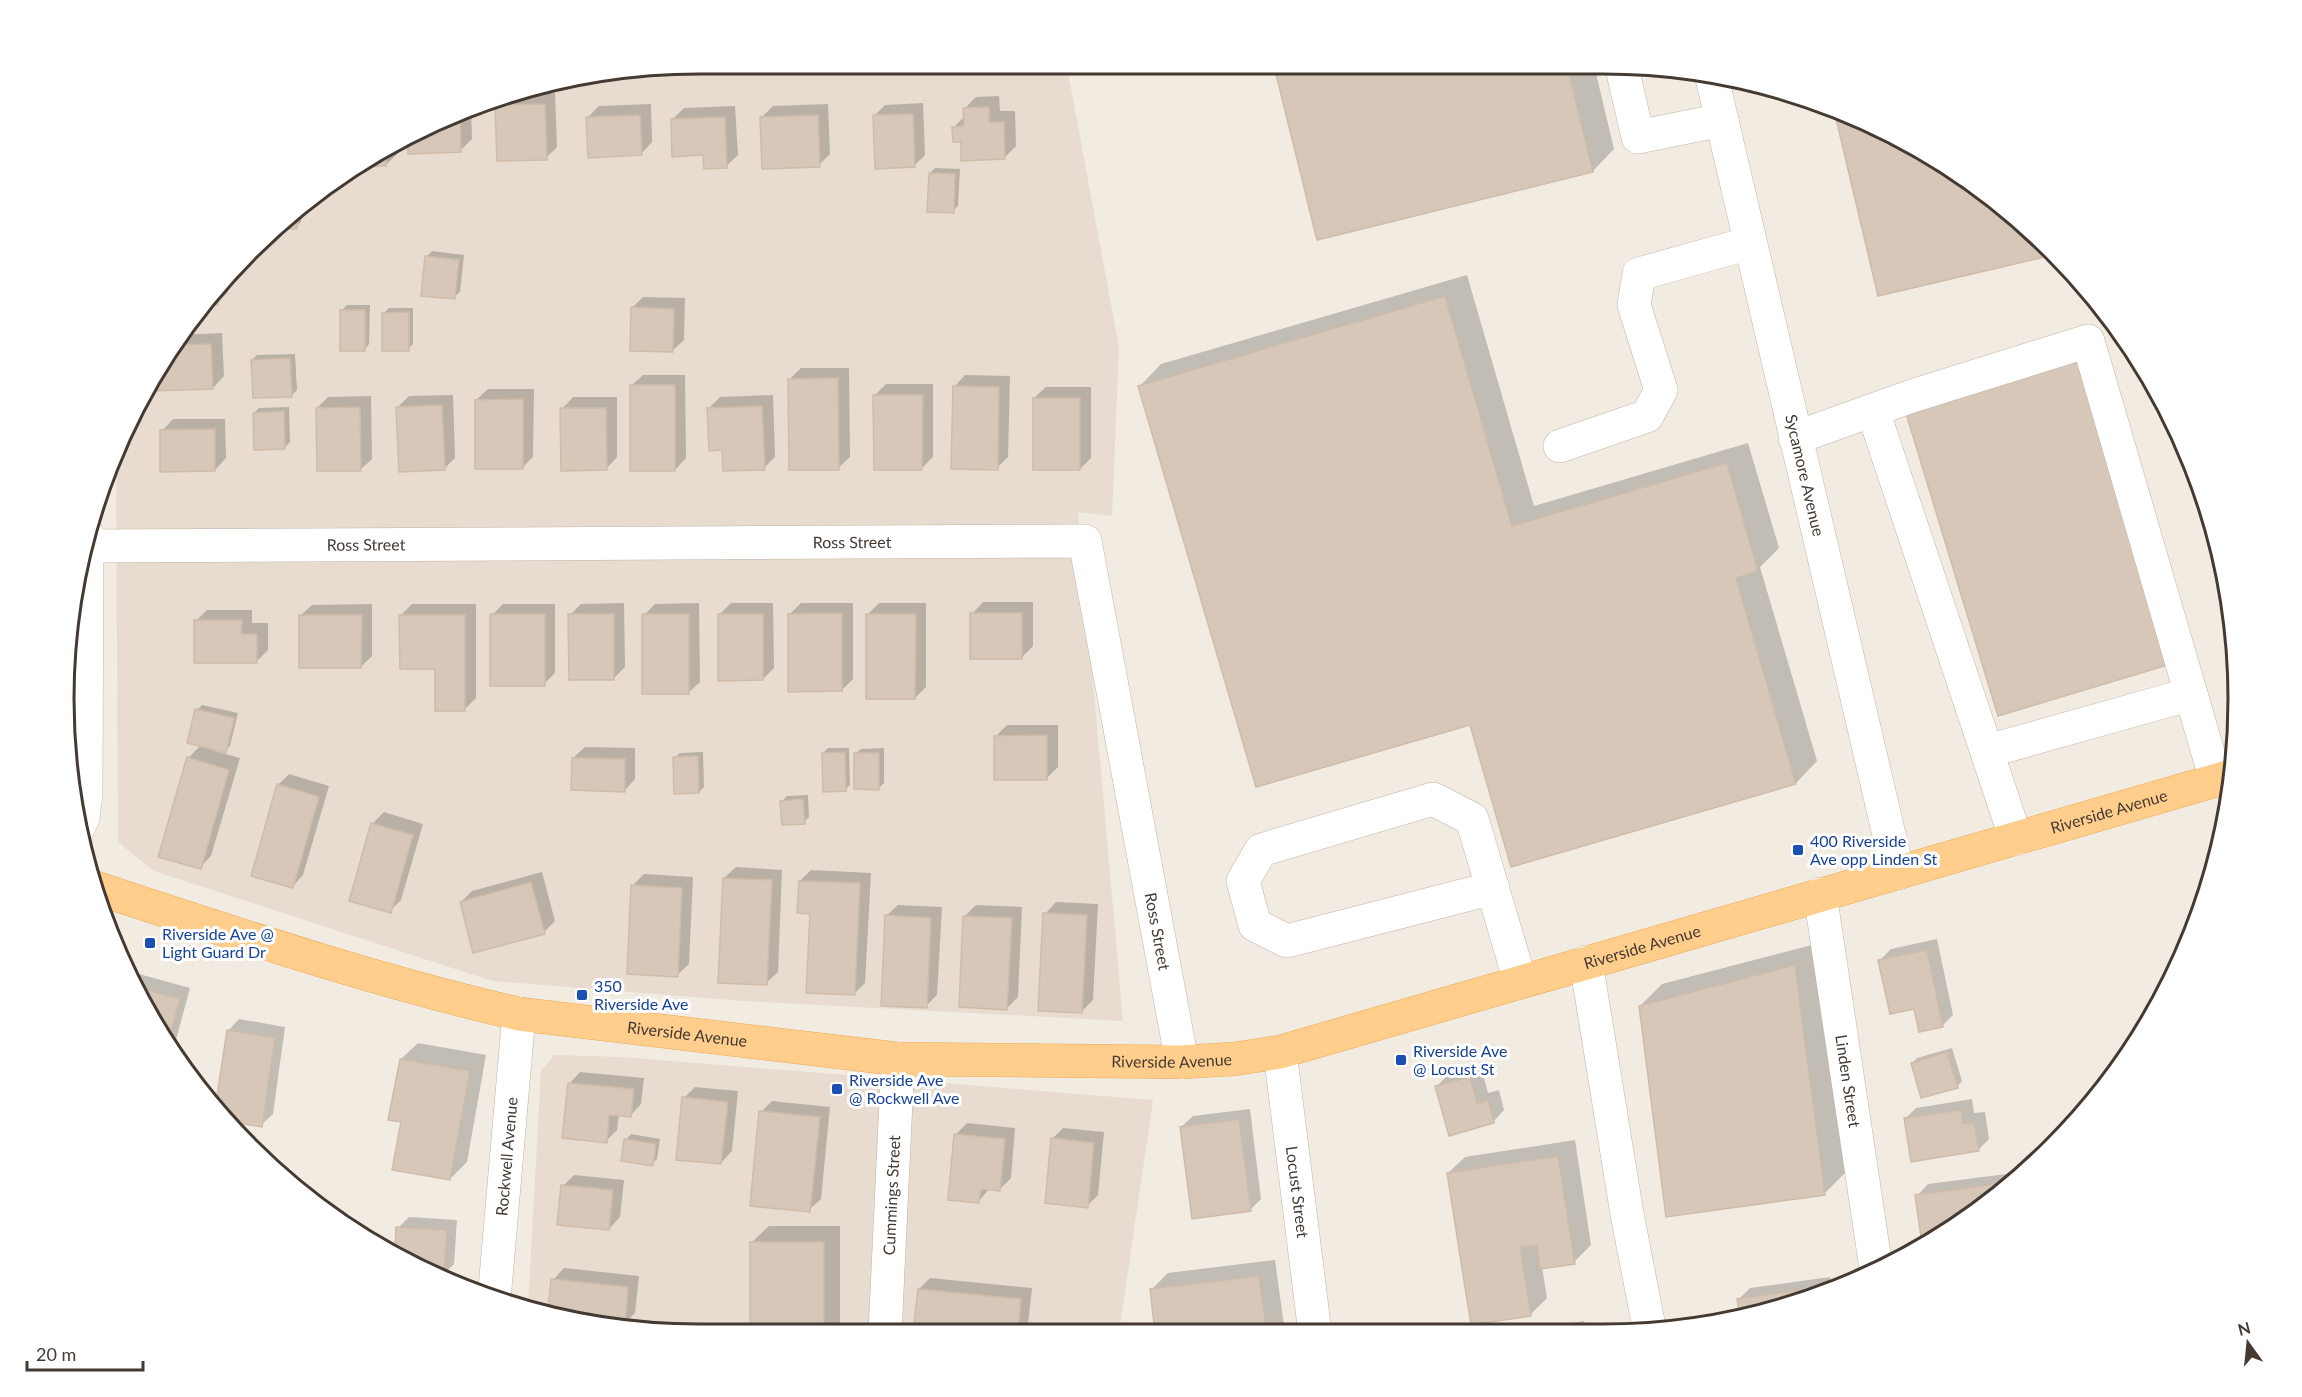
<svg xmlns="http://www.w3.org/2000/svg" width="2302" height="1397" viewBox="0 0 2302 1397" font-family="Lato,sans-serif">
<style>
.residential{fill:#e7dccf}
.shadow{fill:#0003}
.building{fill:#d7c7b9;stroke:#d0bba9;stroke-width:1.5}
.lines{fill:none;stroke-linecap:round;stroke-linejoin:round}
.minor-casing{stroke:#c1b4a6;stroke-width:34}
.major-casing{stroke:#eca955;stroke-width:34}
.minor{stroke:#fff;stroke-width:33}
.major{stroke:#ffce8d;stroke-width:33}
.transit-dot{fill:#1a4fb4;stroke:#fff;stroke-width:2}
.labels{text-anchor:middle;stroke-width:6;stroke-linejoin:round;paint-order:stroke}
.street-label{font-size:16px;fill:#443a32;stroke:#fff}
.transit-label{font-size:16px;fill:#164399;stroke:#fff;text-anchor:start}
.rim{fill:none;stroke:#443a32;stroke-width:3}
</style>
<rect width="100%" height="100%" fill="#f2ebe1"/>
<g class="residential">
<polygon points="1067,67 1119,347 1112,516 1078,512 1123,1021 743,1001 492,981 154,871 118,842 116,455 170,345 249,249 312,194 417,129 495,97 615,68"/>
<polygon points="554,1055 622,1057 1153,1100 1119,1333 657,1333 528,1307 541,1071"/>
</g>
<g class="shadow">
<polygon points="1594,65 1614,149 1593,171 1318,239 1276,66"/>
<polygon points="555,93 557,147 546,158 496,106 507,95"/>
<polygon points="999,96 1000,111 1015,111 1016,146 1005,157 962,141 954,127 965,116 965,108 976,97"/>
<polygon points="923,103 925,155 914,166 874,116 885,105"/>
<polygon points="651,104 652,142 641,154 588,117 599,106"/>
<polygon points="828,104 830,154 819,165 762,117 773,106"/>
<polygon points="735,106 738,155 726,166 705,154 673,119 684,108"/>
<polygon points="471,107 472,139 461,150 410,152 409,134"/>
<polygon points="1836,111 1957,170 2056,253 1879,294"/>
<polygon points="396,142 397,154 386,165 361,163"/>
<polygon points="935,168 960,169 958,206 953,211 930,173"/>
<polygon points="302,202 301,222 296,227 275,226"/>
<polygon points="432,251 464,255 460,292 454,297 427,256"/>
<polygon points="228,275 228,292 217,303 204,304"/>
<polygon points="1467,275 1534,506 1748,443 1779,548 1760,567 1817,761 1796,783 1471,723 1140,386 1161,364"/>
<polygon points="643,297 685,298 684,340 672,351 632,308"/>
<polygon points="347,305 370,305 369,344 364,350 342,310"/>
<polygon points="389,308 413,308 413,344 408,349 384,313"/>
<polygon points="222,333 224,376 213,388 154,390 153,380 170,345 179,335"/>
<polygon points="295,354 297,390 292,395 252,360 257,355"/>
<polygon points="801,368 849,368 850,457 838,468 790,379"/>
<polygon points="643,375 685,375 686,458 675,470 631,386"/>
<polygon points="965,375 1010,376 1008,457 997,468 954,387"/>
<polygon points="886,384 933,384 933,457 922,468 875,395"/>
<polygon points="1046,387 1091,387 1091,458 1080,469 1034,398"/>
<polygon points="488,389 534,389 533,457 522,468 476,400"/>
<polygon points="453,395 455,458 444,469 398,407 409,396"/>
<polygon points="773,395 775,457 764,468 709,408 720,397"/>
<polygon points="371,396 372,459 360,470 317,408 328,397"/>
<polygon points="573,397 617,397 617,457 606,469 562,409"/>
<polygon points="289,407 290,442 285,447 254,413 259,408"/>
<polygon points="173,419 225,419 226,458 215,470 162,431"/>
<polygon points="983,602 1033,602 1033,646 1022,657 972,614"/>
<polygon points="624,603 625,667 614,678 570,615 581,604"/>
<polygon points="699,603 700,682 688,693 644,615 655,604"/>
<polygon points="731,603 773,603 774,668 763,679 719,615"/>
<polygon points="801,603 853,603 853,679 842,690 790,614"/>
<polygon points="879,603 926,603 926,687 915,698 868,614"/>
<polygon points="372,604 372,656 361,667 300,616 312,605"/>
<polygon points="412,604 476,604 476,698 465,709 401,615"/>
<polygon points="503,604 555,604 555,673 544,684 492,615"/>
<polygon points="207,610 252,610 252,623 268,623 268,650 257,661 196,621"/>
<polygon points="202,705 238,713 230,746 225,751 212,748 211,750 240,758 211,856 200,867 188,758 201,745 197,710"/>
<polygon points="1007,725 1058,725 1058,767 1047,778 996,736"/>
<polygon points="585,747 635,748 635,779 624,791 573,758"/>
<polygon points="828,748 849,748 850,785 845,790 823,753"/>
<polygon points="884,748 884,783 879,788 855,754 861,749"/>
<polygon points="703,752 704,787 699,792 674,758 680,753"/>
<polygon points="289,774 329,786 303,875 292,887 278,785"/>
<polygon points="808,795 809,817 804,822 782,801 787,796"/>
<polygon points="384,812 423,824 401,900 390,911 351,900 373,823"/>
<polygon points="736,867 782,870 778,972 766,983 724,878"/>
<polygon points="811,870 871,873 865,983 854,994 811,912 800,881"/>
<polygon points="542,872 555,921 544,932 461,902 472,891"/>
<polygon points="644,874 693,877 689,964 677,975 633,885"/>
<polygon points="1056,902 1098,904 1093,1000 1082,1011 1045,914"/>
<polygon points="898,905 942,907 937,995 926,1006 886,916"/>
<polygon points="976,905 1022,907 1018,997 1007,1008 965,916"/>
<polygon points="1937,939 1953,1015 1942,1026 1915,1007 1880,960 1891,949"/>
<polygon points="1816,944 1846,1172 1824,1194 1640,1006 1662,984"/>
<polygon points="139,974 190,988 176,1040 169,1047 148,1016 132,981"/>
<polygon points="239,1019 285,1027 273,1114 261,1125 224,1120 216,1110 228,1031"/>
<polygon points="418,1043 486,1055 467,1162 450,1179 403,1121 401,1059"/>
<polygon points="1952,1048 1962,1081 1957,1087 1912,1064 1917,1058"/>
<polygon points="1481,1067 1488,1093 1499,1090 1504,1110 1493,1122 1437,1086 1448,1075"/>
<polygon points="580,1072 644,1078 641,1104 630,1116 619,1114 617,1130 606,1141 569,1084"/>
<polygon points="695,1087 738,1091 732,1151 721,1163 684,1098"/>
<polygon points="1972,1099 1974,1113 1985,1112 1989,1139 1978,1150 1905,1119 1916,1108"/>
<polygon points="772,1101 830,1107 821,1199 809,1210 761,1112"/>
<polygon points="1250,1109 1261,1199 1250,1210 1181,1127 1193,1116"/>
<polygon points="967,1123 1015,1128 1011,1178 1000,1189 990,1188 979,1201 956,1134"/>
<polygon points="1063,1128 1104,1132 1098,1195 1087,1206 1052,1139"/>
<polygon points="631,1134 660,1139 657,1159 652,1164 626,1140"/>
<polygon points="1575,1140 1591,1245 1574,1262 1542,1267 1547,1298 1531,1314 1448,1173 1465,1157"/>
<polygon points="2022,1172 2023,1176 1931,1242 1917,1196 1928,1184"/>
<polygon points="574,1175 624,1180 620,1217 609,1229 563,1186"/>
<polygon points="409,1217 457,1220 454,1264 443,1275 396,1252 398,1228"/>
<polygon points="769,1226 840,1226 840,1326 833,1333 751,1333 752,1242"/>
<polygon points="1275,1260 1285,1333 1157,1333 1151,1290 1168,1273"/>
<polygon points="564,1268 639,1276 635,1313 624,1324 550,1311 553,1280"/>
<polygon points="1830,1277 1831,1286 1768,1312 1741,1317 1739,1299 1750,1288"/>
<polygon points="930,1278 1032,1288 1027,1333 915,1333 919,1289"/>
<polygon points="1584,1321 1586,1333 1503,1333"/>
</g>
<g class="building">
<polygon points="1567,65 1593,172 1317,240 1274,66"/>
<polygon points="545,104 547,160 497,161 495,105"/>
<polygon points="989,107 989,122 1004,122 1005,159 961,161 961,142 953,142 952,127 964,126 963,108"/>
<polygon points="1834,110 1957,170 2057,254 1878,296"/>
<polygon points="460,111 461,152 408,154 407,135"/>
<polygon points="913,114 915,167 875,169 873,115"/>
<polygon points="640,115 642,155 588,158 586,117"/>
<polygon points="818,115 820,167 762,169 760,117"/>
<polygon points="725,117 727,168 704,169 703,155 672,157 671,119"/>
<polygon points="386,148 386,166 360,167 360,164"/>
<polygon points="929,173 955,174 954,213 927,212"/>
<polygon points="298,207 297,229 274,228"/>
<polygon points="425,256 459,260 455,299 421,296"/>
<polygon points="217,288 218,305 203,305"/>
<polygon points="1445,296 1512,526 1727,463 1758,571 1736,578 1796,784 1511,867 1470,725 1256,787 1138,386"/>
<polygon points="631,307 674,309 673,352 630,351"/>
<rect x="340" y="310" width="25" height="41"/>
<polygon points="409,312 409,351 382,351 382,313"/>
<polygon points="211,344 213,389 152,391 152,383 170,345"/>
<polygon points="2078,357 2171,664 1998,716 1905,410"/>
<polygon points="290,358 292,397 253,398 251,360"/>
<polygon points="838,378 839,470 789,470 788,379"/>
<rect x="630" y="385" width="45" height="86"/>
<polygon points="953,386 999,387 998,470 951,469"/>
<polygon points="873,395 923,395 922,470 874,470"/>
<rect x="1033" y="398" width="47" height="72"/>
<polygon points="523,399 523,469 475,469 475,400"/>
<polygon points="442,405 445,470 399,472 396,407"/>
<polygon points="762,406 765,470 723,471 722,450 709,451 707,408"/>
<polygon points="360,407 361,471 317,471 316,408"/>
<polygon points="560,408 606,408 607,470 561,471"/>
<polygon points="284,411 285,449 254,450 253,413"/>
<polygon points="215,429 215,471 160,472 160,430"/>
<polygon points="842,613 842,691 788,692 788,614"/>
<rect x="970" y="613" width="52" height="46"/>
<rect x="490" y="614" width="55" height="72"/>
<polygon points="568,614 614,614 614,680 569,680"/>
<rect x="642" y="614" width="47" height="80"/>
<polygon points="718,614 763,614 763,680 718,681"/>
<polygon points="866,614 916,614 915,699 866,699"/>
<polygon points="299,615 362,615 361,668 299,668"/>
<polygon points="399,615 465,615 465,711 435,711 435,669 400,669"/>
<polygon points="194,620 242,620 241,634 257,634 257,663 194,663"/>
<polygon points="195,709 234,718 226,753 187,743"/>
<polygon points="1047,735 1047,780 994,780 994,736"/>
<polygon points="845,752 846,791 823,792 822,753"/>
<polygon points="854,753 879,753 879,790 854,789"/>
<polygon points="698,756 699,793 674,794 673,757"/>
<polygon points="187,757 229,770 201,869 158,857"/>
<polygon points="572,758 625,759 625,792 571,790"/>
<polygon points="277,784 319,797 293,888 251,876"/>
<polygon points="803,799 805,824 782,825 780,801"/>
<polygon points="371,823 413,835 391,913 349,901"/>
<polygon points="723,878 772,880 767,985 718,983"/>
<polygon points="799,881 860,883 855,995 806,993 810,914 797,913"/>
<polygon points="531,882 545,934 473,953 460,902"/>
<polygon points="631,885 682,888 678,977 627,974"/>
<polygon points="1043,913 1087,915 1082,1013 1038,1011"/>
<polygon points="885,915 931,918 927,1008 881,1006"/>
<polygon points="963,916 1012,918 1007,1010 959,1007"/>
<polygon points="1927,950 1943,1027 1919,1032 1914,1009 1890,1014 1878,960"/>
<polygon points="1795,965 1825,1195 1666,1217 1639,1006"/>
<polygon points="134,986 180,999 167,1045 148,1016"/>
<polygon points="227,1030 275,1038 262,1127 226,1121 215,1109"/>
<polygon points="1947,1052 1958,1088 1921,1098 1911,1063"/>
<polygon points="400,1059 470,1071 450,1180 392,1170 401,1122 388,1120"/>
<polygon points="1470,1077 1477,1103 1488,1100 1494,1123 1449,1136 1435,1086"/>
<polygon points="568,1083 634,1089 631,1117 609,1115 607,1143 562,1138"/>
<polygon points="682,1097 728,1102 721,1164 676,1160"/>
<polygon points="1961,1110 1963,1124 1974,1122 1979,1151 1911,1162 1904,1118"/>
<polygon points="759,1111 820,1117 810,1212 750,1206"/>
<polygon points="1239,1119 1251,1211 1192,1219 1180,1127"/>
<polygon points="954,1134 1005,1139 1000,1191 981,1189 979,1203 948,1200"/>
<polygon points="1051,1138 1094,1143 1088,1208 1045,1203"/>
<polygon points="624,1139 656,1144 653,1166 621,1161"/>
<polygon points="1558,1156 1575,1264 1540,1269 1537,1245 1520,1247 1531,1316 1471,1325 1447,1173"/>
<polygon points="2011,1182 2012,1184 1929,1244 1922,1244 1915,1195"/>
<polygon points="561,1185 613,1190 609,1230 557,1225"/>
<polygon points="396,1227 447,1230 444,1275 395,1251"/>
<rect x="750" y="1242" width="74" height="91"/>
<polygon points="1259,1276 1267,1333 1155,1333 1150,1289"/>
<polygon points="551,1279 628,1287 625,1326 548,1311"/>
<polygon points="1819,1287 1819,1291 1768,1312 1740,1317 1737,1299"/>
<polygon points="918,1289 1021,1299 1018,1333 913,1333"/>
</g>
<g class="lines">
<defs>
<g id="minor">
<polyline points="1621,64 1638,137 1722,120"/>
<path id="s1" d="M1712 78 1898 873"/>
<polyline points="1873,411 2016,839"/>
<polyline points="1795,438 1912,396 2088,341 2216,780"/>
<polyline points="1560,446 1647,416 1661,390 1634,305 1639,274 1750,243"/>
<path id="s2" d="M88 546 1085 541 1182 1062"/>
<polyline points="1988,751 2191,694"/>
<polyline points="77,830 83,818 86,794 87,534"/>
<polyline points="1493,888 1287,941 1255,925 1243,881 1261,850 1433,799 1472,819 1520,981"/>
<path id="s3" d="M1820 894 1876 1268"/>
<polyline points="1586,962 1627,1214 1650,1332"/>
<path id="s4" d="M1280 1052 1315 1333"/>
<path id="s5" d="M494 1300 519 1014"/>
<path id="s6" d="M885 1333 898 1059"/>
</g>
<g id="major">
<path id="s7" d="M93 887C233 933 375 981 519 1014L898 1059 1182 1062 1234 1059 1280 1052 2231 776"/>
</g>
</defs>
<use href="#minor" class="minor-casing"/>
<use href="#major" class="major-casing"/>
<use href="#minor" class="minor"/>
<use href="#major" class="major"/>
</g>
<g class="transit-dot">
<rect x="1792" y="844" width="12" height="12" rx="3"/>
<rect x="144" y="937" width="12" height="12" rx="3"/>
<rect x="576" y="989" width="12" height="12" rx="3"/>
<rect x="1395" y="1054" width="12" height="12" rx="3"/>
<rect x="831" y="1083" width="12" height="12" rx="3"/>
</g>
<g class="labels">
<g class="street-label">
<text dy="6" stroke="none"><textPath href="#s1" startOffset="408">Sycamore Avenue</textPath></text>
<text dy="6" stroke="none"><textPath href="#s2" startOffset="764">Ross Street</textPath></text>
<text dy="6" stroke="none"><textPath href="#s2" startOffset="278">Ross Street</textPath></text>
<text dy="6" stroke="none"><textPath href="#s7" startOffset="2072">Riverside Avenue</textPath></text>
<text dy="6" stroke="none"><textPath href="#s2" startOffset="1394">Ross Street</textPath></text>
<text dy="6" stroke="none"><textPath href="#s7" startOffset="1586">Riverside Avenue</textPath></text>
<text dy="6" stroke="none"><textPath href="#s7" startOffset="614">Riverside Avenue</textPath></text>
<text dy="6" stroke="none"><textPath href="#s7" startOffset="1100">Riverside Avenue</textPath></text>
<text dy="6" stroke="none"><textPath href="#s3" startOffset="189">Linden Street</textPath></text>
<text dy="6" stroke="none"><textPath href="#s5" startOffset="144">Rockwell Avenue</textPath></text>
<text dy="6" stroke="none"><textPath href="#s4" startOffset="141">Locust Street</textPath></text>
<text dy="6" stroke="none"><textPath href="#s6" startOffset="138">Cummings Street</textPath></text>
</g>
<g class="transit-label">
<text x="1810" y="847">400 Riverside<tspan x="1810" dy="18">Ave opp Linden St</tspan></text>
<text x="162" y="940">Riverside Ave @<tspan x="162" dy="18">Light Guard Dr</tspan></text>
<text x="594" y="992">350<tspan x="594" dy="18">Riverside Ave</tspan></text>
<text x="1413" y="1057">Riverside Ave<tspan x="1413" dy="18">@ Locust St</tspan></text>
<text x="849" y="1086">Riverside Ave<tspan x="849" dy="18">@ Rockwell Ave</tspan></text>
</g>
</g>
<path d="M0 0H2302V1397H0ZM699 74H1603A625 625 0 0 1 2228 699V699A625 625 0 0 1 1603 1324H699A625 625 0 0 1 74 699V699A625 625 0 0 1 699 74Z" fill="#fff" fill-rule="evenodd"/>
<path class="rim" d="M699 74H1603A625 625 0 0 1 2228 699V699A625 625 0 0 1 1603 1324H699A625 625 0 0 1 74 699V699A625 625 0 0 1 699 74Z"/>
<g transform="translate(2248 1343) rotate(345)" stroke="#ffffff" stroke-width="4.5" paint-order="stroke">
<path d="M0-4.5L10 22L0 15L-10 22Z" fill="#443a32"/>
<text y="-9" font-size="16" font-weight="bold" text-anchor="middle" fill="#443a32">N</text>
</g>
<path d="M27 1361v9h116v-9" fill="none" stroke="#443a32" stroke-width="3"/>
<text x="36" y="1361" font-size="18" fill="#443a32" stroke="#ffffff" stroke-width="4.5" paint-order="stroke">20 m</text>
</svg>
